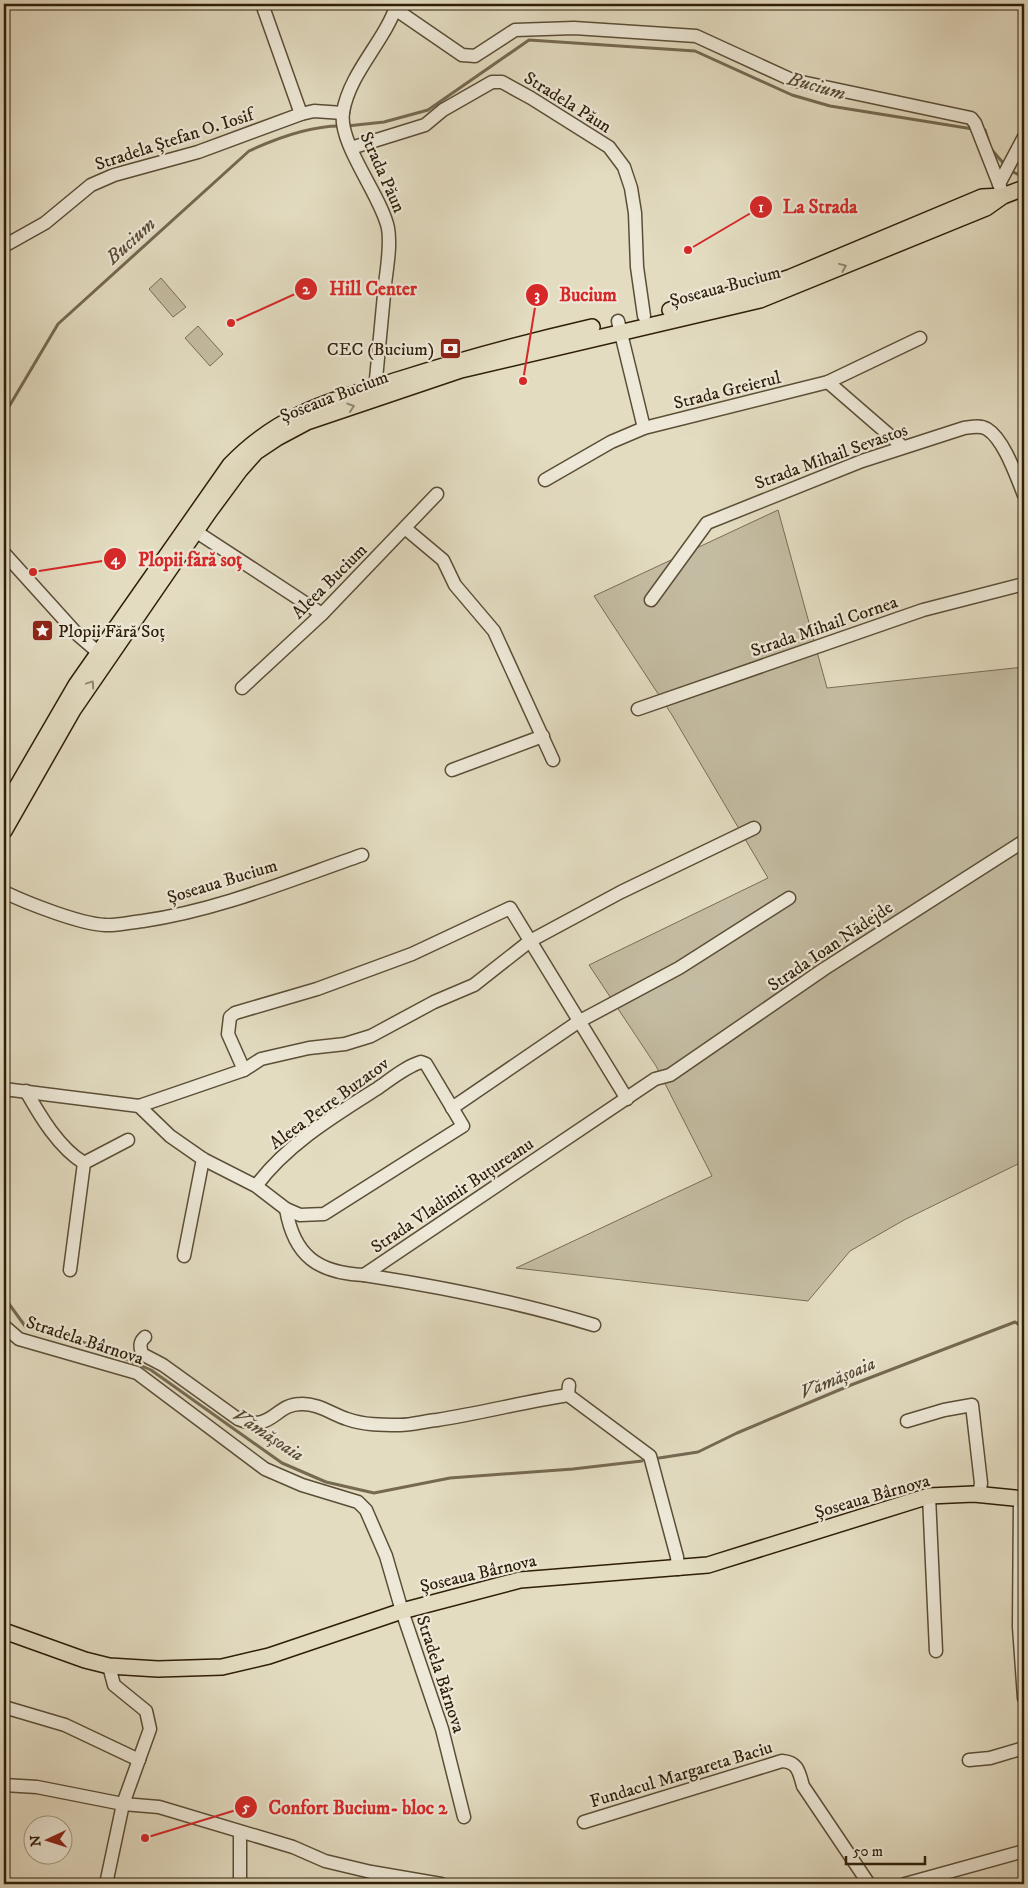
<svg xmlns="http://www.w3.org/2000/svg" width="1028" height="1888" viewBox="0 0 1028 1888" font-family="'IM FELL DW Pica',serif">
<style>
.green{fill:#c4bca2;stroke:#796d56}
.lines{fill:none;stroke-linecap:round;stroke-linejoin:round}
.stream{stroke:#756952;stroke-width:3}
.minor-casing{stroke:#5b4e37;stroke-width:15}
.major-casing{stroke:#2e1e09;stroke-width:18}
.minor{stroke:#ede8d7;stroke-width:12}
.major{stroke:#e3dcc1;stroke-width:15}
.oneway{stroke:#92866e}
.labels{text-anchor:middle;stroke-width:4.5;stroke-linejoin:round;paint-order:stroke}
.street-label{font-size:18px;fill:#2e1e09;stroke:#ede8d7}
.poi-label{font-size:18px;fill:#2e1e09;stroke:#ede8d7;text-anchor:end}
.water-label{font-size:19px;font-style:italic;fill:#584a33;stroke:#ede8d7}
.leader{fill:none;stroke:#d62828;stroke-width:2}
.callout-dot{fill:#d62828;stroke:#ede8d7;stroke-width:2}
.mark-label{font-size:15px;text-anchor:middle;font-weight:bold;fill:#fff}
.callout-label{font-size:19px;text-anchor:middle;font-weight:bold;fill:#d62828;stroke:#ede8d7;stroke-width:4.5;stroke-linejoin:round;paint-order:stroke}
</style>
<rect width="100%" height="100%" fill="#e3dcc1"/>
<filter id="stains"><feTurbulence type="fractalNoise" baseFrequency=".004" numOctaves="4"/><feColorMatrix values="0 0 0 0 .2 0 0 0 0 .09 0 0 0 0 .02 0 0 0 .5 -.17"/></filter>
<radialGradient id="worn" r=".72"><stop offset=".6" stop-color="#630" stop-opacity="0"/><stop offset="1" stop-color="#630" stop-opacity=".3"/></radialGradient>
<g class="green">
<polygon points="161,278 186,307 173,317 149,289"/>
<polygon points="198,326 223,354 210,366 185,338"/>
<polygon points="778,510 827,688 1024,667 1024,1161 904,1220 850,1251 808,1301 516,1268 712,1176 656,1066 589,965 768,878 672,715 594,596"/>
</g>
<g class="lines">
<g class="stream">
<polyline points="347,126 384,122 428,110 529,40 695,51 792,95 830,106 973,129"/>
<polyline points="982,130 985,130 988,140"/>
<polyline points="991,149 1005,165"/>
<polyline points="1013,172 1024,177"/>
<path d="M4 415 58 324 249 151C277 138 309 126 340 126"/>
<polyline points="4,1297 25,1326 96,1346 151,1370 282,1463 326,1482 374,1493 450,1478 573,1469 642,1461"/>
<polyline points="659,1458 698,1452 737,1433 851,1385 1015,1322 1024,1328"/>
</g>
<defs>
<g id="minor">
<polyline points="262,4 301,114"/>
<polyline points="395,9 462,55 475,56 515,30 574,28 696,36 792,80 971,118 975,123 999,184"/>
<polyline points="351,148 425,125 443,110 492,82 502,82 531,98 609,147 624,167 631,188 635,213 637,267 644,316"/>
<polyline points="1001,189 999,184 1024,137"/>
<polyline points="4,246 45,223 91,185 114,175 198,152 301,114 314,111 343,113"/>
<polyline points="618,321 644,428"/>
<polyline points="828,382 903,447"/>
<path d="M382 394 376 379C379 347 382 316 385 284 387 267 391 246 388 228 381 195 338 144 343 112 350 72 385 41 397 4"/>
<polyline points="545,480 611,442 644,428 828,382 920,338"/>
<polyline points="189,527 322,614"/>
<polyline points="406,529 443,560 455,585 494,631 553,760"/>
<polyline points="4,553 78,635 106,659"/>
<path d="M651 600 707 523 862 461 964 428C972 427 980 425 987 429 1004 439 1017 478 1024 495"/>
<polyline points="242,688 322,614 437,494"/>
<polyline points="638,709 923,610 1024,584"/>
<polyline points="452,770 543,736"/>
<path d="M4 892C27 903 80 924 105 925 117 926 131 922 143 921 219 910 290 880 362 855"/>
<polyline points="244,1070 228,1034 230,1017 235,1013 317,989 412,954 510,908 627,1099"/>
<path d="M4 1089 139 1106 170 1136 203 1159 256 1186 286 1209 300 1215 324 1214 463 1126 426 1064 421 1062C405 1067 391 1079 378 1088 334 1116 287 1144 256 1186"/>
<path d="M26 1091C40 1116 59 1148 84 1163L70 1270"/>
<polyline points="139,1106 244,1070 261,1059 309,1048 345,1044 371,1036 434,1002 474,985 530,941 621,892 754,828"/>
<polyline points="452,1108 578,1022 679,968 789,898"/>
<polyline points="84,1163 128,1140"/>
<path d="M286 1209C294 1256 318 1273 364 1275L655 1079 670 1075 824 969 1024 841"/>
<polyline points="184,1256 203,1159"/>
<path d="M364 1275C443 1287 518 1302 594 1325"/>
<polyline points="4,1326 19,1339 137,1373 265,1469 302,1485 358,1502 366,1510 386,1556 402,1611 442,1729 464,1817"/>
<path d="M145 1337C139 1342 140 1347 142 1354L163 1365 238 1419C273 1433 274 1404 301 1404 317 1403 332 1414 347 1419 364 1425 382 1425 400 1425 412 1425 425 1421 437 1420 481 1413 524 1402 568 1395"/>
<polyline points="569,1385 568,1395 650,1456 677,1557 678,1569"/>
<polyline points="907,1421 944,1410 972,1405 981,1483 979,1495"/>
<polyline points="929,1496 936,1651"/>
<polyline points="1020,1499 1019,1627 1024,1698"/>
<polyline points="4,1707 65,1725 139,1760"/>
<polyline points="969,1760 990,1758 1024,1748"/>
<polyline points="4,1785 37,1787 123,1804 159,1807 293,1847 325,1861 371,1872 441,1884"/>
<path d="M584 1822 782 1761C798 1762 799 1772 803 1786L869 1884"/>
<polyline points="240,1832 240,1883"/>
<polyline points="106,1884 123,1804 150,1729 146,1711 114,1685 109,1666"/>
<polyline points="905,1884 1024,1851"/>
</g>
<g id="major">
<polyline points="670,310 755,289 791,277 982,197 1003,196"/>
<path d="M4 809 76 685 230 465C282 411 333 401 401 379 464 359 527 342 592 327"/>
<polyline points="4,831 73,710 209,512 240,470 256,452 277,438 307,422 461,370 760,300 986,208 1003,196 1024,188"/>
<polyline points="4,1631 85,1660 109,1666 158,1669 222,1667 269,1656 402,1611 520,1580 708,1565 929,1496 974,1494 1024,1499"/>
</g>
</defs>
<use href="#minor" class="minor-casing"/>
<use href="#major" class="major-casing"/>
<use href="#minor" class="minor"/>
<use href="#major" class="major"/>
</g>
<defs><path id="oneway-chevron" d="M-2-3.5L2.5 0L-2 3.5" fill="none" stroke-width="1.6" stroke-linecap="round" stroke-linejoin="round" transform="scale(1.25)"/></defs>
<g class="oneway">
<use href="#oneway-chevron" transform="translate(843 267) rotate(-22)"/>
<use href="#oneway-chevron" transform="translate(351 407) rotate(-18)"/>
<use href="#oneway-chevron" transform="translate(91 684) rotate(-56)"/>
</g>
<defs>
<symbol id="bank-square" viewBox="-11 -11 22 22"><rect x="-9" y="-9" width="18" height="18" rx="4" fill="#8f2418" stroke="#ede8d7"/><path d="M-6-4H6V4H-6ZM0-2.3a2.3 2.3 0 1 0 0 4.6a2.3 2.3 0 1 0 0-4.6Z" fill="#fff"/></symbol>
<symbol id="sight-square" viewBox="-11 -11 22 22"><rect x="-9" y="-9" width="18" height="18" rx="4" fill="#8f2418" stroke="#ede8d7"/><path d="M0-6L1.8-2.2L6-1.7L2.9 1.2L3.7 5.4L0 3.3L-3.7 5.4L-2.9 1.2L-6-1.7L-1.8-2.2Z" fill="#fff"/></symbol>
</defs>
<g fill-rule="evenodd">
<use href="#bank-square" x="438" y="336" width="25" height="25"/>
<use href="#sight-square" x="30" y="618" width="25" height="25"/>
</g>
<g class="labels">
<g class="street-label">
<text transform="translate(568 102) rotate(32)" y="6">Stradela Păun</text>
<text transform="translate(174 139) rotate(-18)" y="6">Stradela Ștefan O. Iosif</text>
<text transform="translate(383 172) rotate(66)" y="6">Strada Păun</text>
<text transform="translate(725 286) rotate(-15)" y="6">Șoseaua Bucium</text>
<text transform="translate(727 390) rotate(-14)" y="6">Strada Greierul</text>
<text transform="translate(334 396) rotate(-21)" y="6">Șoseaua Bucium</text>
<text transform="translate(831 456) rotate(-20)" y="6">Strada Mihail Sevastos</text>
<text transform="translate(329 581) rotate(-45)" y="6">Aleea Bucium</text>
<text transform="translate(824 626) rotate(-19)" y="6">Strada Mihail Cornea</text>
<text transform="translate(222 881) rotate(-17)" y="6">Șoseaua Bucium</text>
<text transform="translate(830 946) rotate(-34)" y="6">Strada Ioan Nădejde</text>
<text transform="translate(329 1103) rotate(-36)" y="6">Aleea Petre Buzatov</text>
<text transform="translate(452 1195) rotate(-34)" y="6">Strada Vladimir Buțureanu</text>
<text transform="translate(85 1340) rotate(18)" y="6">Stradela Bârnova</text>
<text transform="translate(872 1496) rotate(-16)" y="6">Șoseaua Bârnova</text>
<text transform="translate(478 1573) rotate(-13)" y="6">Șoseaua Bârnova</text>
<text transform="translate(441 1674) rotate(72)" y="6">Stradela Bârnova</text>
<text transform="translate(681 1774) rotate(-17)" y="6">Fundacul Margareta Baciu</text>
</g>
<g class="poi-label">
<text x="434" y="355">CEC (Bucium)</text>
<text x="58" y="637" text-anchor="start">Plopii Fără Soț</text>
</g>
<g class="water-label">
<text transform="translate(817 85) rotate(16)" y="7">Bucium</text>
<text transform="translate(130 240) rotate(-42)" y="7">Bucium</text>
<text transform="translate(837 1377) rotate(-23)" y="7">Vămășoaia</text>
<text transform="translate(269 1434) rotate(33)" y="7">Vămășoaia</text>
</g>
</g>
<path class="leader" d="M688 250L761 207M231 323L306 289M523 381L537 295M33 572L115 559M145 1838L246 1807"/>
<g class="callout-dot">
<circle cx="688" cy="250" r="5"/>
<circle cx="231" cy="323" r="5"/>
<circle cx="523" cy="381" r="5"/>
<circle cx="33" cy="572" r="5"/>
<circle cx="145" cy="1838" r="5"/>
<circle cx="761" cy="207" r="12"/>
<circle cx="306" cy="289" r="12"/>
<circle cx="537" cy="295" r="12"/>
<circle cx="115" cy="559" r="12"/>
<circle cx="246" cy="1807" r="12"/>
</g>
<g class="mark-label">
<text x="761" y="212">1</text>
<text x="306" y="294">2</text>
<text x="537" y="300">3</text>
<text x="115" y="564">4</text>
<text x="246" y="1812">5</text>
</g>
<g class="callout-label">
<text x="820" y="213">La Strada</text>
<text x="373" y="295">Hill Center</text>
<text x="588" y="301">Bucium</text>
<text x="190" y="566">Plopii fără soț</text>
<text x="358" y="1814">Confort Bucium- bloc 2</text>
</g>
<rect width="1028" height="1888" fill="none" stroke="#e3dcc1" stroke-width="20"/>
<rect x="5" y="5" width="1018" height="1878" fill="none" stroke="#2e1e09" stroke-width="2.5"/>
<rect x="10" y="10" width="1008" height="1868" fill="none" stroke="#2e1e09"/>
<g transform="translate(48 1840) rotate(266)"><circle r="24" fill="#ede8d7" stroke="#a19785"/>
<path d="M0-4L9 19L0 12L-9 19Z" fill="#8f2418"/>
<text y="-8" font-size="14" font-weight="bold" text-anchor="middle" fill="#2e1e09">N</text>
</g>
<path d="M846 1856v8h79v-8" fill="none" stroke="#2e1e09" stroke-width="2.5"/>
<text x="853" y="1856" font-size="15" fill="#2e1e09" stroke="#ede8d7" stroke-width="4" paint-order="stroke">50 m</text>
<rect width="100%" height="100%" filter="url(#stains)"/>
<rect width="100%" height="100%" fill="url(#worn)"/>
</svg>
